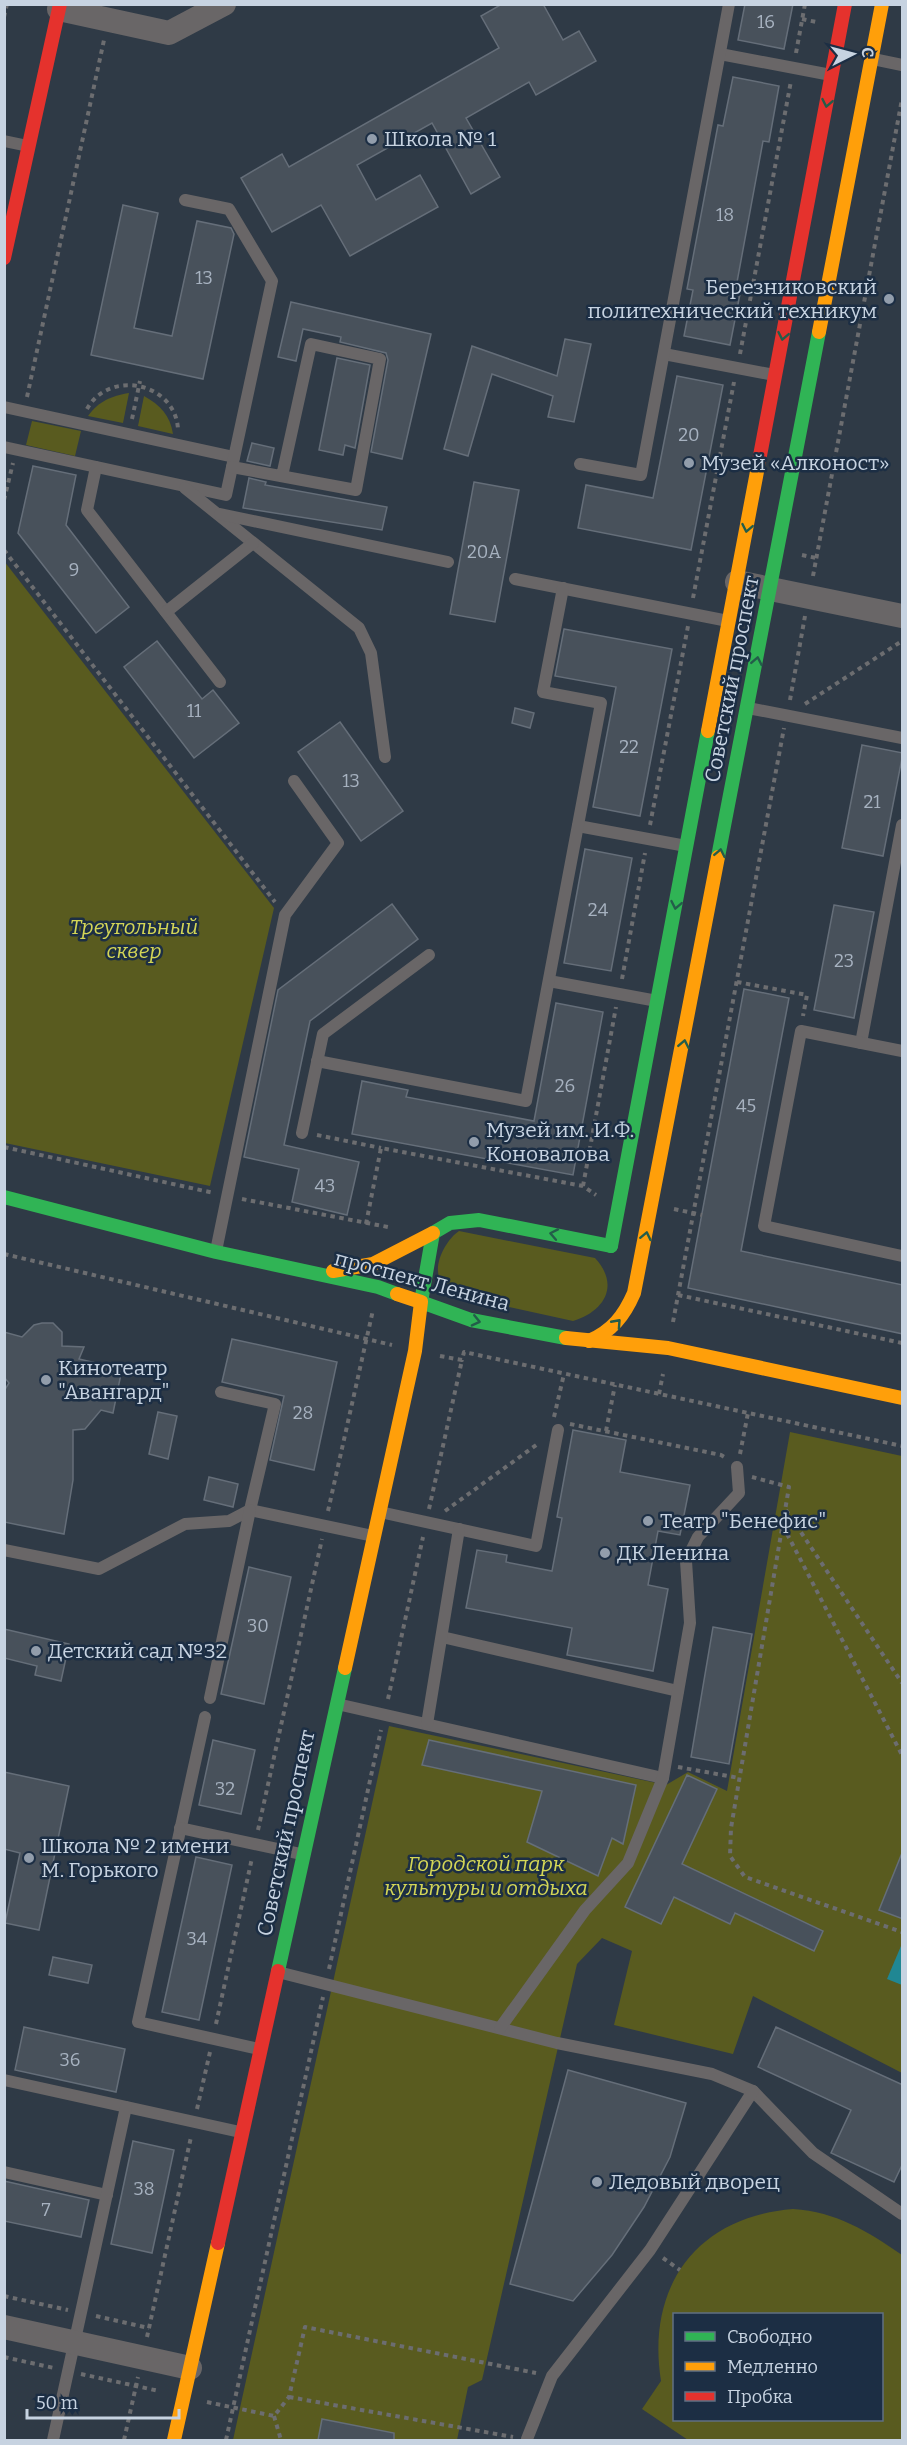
<svg xmlns="http://www.w3.org/2000/svg" width="907" height="2445" viewBox="0 0 907 2445" font-family="Bitter,serif">
<style>
.green{fill:#595b1f;fill-rule:evenodd}
.water{fill:#208793}
.building{fill:#48515b;stroke:#656e79;stroke-width:1.5}
.lines{fill:none;stroke-linecap:round;stroke-linejoin:round}
.path{stroke:#6c6d70;stroke-width:4;stroke-dasharray:4.5 4.5;stroke-linecap:butt}
.lane{stroke:#696667;stroke-width:12}
.street{stroke:#696667;stroke-width:24}
.fast{stroke:#30b455;stroke-width:14}
.slow{stroke:#ff9f0a;stroke-width:14}
.jam{stroke:#e5322d;stroke-width:14}
.oneway{stroke:#235d4a}
.poi-dot{fill:#929dab;stroke:#1c2e44;stroke-width:2}
.labels{text-anchor:middle;stroke-width:5;stroke-linejoin:round;paint-order:stroke}
.number-label{font-size:18px;fill:#a7b2c0}
.poi-label{font-size:21px;fill:#c7d3e1;stroke:#1c2e44;text-anchor:start}
.street-label{font-size:21px;fill:#c7d3e1;stroke:#1c2e44}
.park-label{font-size:21px;font-style:italic;fill:#d4d656;stroke:#1c2e44}
</style>
<rect width="100%" height="100%" fill="#2f3a46"/>
<g class="green">
<path d="M129 393 123 423 88 416C99 401 111 396 129 393Z"/>
<path d="M144 396C160 405 170 415 173 434L138 426Z"/>
<polygon points="32,421 81,431 75,456 26,445"/>
<polygon points="4,561 274,908 210,1186 5,1143"/>
<path d="M459 1231 595 1258C620 1285 605 1311 573 1321L450 1294C447 1289 442 1283 439 1277 434 1262 447 1239 459 1231Z"/>
<polygon points="790,1432 902,1456 902,2073 753,1996 733,2054 614,2025 632,1951 602,1938 577,1964 482,2380 468,2387 457,2440 233,2440 389,1726 666,1785 688,1772 727,1791"/>
<path d="M793 2209C837 2212 867 2231 902 2255V2440H688L642 2409 661 2381C646 2287 696 2217 793 2209ZM674 2314H882V2420H674Z"/>
</g>
<polygon class="water" points="901,1946 902,1947 902,1985 887,1979"/>
<g class="building">
<polygon points="502,4 543,4 563,40 579,31 596,61 536,95 529,82 466,118 500,177 471,194 432,123 357,165 376,200 420,175 438,207 350,256 321,205 272,232 241,178 282,154 289,167 499,48 481,16"/>
<polygon points="745,4 793,4 784,49 738,40"/>
<polygon points="733,77 779,86 769,142 763,141 735,293 740,294 730,345 684,336 693,290 687,289 718,125 723,126"/>
<polygon points="123,205 158,213 134,328 172,336 197,221 231,228 234,234 203,379 91,355"/>
<polygon points="291,302 431,334 402,459 371,452 388,360 386,353 340,342 341,337 303,329 296,361 278,357"/>
<polygon points="565,339 591,344 574,422 548,417 553,396 492,374 468,456 444,449 472,346 557,376"/>
<polygon points="337,358 370,365 355,448 345,445 343,455 319,450"/>
<polygon points="677,376 723,385 691,550 578,528 586,485 653,498"/>
<polygon points="252,443 274,448 270,466 247,461"/>
<polygon points="33,466 76,475 66,525 129,607 96,633 18,533"/>
<polygon points="249,478 266,482 265,485 387,507 382,530 243,508"/>
<polygon points="474,482 519,490 495,622 450,614"/>
<polygon points="564,629 672,649 640,816 593,807 616,687 555,676"/>
<polygon points="157,641 202,699 213,690 239,723 194,758 124,667"/>
<polygon points="515,708 534,713 530,728 512,723"/>
<polygon points="340,722 403,811 361,841 298,752"/>
<polygon points="862,745 903,753 883,856 842,848"/>
<polygon points="585,849 632,858 611,971 564,963"/>
<polygon points="392,904 418,939 310,1021 284,1145 359,1162 347,1215 292,1202 299,1169 244,1157 278,990"/>
<polygon points="834,905 874,912 854,1018 814,1010"/>
<polygon points="744,989 789,998 741,1251 903,1285 903,1334 688,1288"/>
<polygon points="556,1003 603,1012 573,1175 352,1134 362,1081 408,1090 406,1097 534,1121"/>
<polygon points="42,1323 53,1323 62,1332 62,1346 84,1347 79,1359 122,1369 113,1413 101,1410 85,1429 73,1430 73,1480 64,1534 4,1522 4,1391 9,1383 4,1377 4,1332 22,1337 34,1325"/>
<polygon points="232,1339 337,1362 314,1470 270,1460 284,1396 222,1382"/>
<polygon points="158,1412 177,1416 168,1459 149,1454"/>
<polygon points="573,1430 626,1440 620,1472 690,1485 680,1535 658,1531 648,1585 668,1589 653,1671 567,1655 572,1628 466,1608 477,1550 507,1555 506,1562 552,1571 562,1518 557,1517"/>
<polygon points="209,1477 238,1484 233,1507 204,1500"/>
<polygon points="249,1567 291,1577 264,1704 221,1694"/>
<polygon points="713,1627 752,1634 729,1764 691,1757"/>
<polygon points="4,1629 69,1644 61,1681 35,1675 37,1666 4,1658"/>
<polygon points="213,1740 255,1750 241,1814 199,1805"/>
<polygon points="429,1740 636,1785 623,1844 612,1838 598,1876 527,1842 542,1791 422,1765"/>
<polygon points="4,1772 69,1786 39,1930 5,1923 20,1853 4,1849"/>
<polygon points="687,1775 717,1789 682,1864 823,1931 814,1951 735,1913 730,1924 674,1897 661,1924 625,1907"/>
<polygon points="902,1853 903,1853 903,1919 879,1910"/>
<polygon points="196,1857 232,1865 199,2020 162,2012"/>
<polygon points="53,1957 92,1965 88,1983 49,1975"/>
<polygon points="24,2027 125,2049 116,2092 15,2070"/>
<polygon points="776,2027 903,2085 903,2163 894,2182 831,2153 851,2110 758,2067"/>
<polygon points="568,2070 686,2103 670,2157 644,2207 612,2255 573,2301 510,2284"/>
<polygon points="133,2141 174,2150 152,2253 111,2244"/>
<polygon points="4,2181 89,2200 81,2237 4,2221"/>
<polygon points="322,2419 394,2433 394,2440 318,2440"/>
</g>
<g class="lines">
<g class="path">
<polyline points="4,17 7,4"/>
<polyline points="802,19 816,22"/>
<polyline points="796,53 805,4"/>
<polyline points="740,354 791,81"/>
<polyline points="27,397 104,40"/>
<path d="M87 409C109 369 175 382 178 429"/>
<polyline points="132,419 140,381"/>
<polyline points="4,500 13,463"/>
<polyline points="4,550 275,902"/>
<polyline points="802,555 816,558"/>
<polyline points="813,576 902,99"/>
<polyline points="693,598 734,382"/>
<polyline points="790,700 805,616"/>
<polyline points="805,704 902,641"/>
<polyline points="650,825 688,626"/>
<polyline points="622,979 645,853"/>
<polyline points="737,982 807,995 803,1016"/>
<polyline points="317,1135 381,1148"/>
<polyline points="4,1147 214,1193"/>
<polyline points="583,1186 616,1007"/>
<polyline points="242,1199 388,1227"/>
<polyline points="674,1209 702,1215"/>
<polyline points="366,1224 381,1148 583,1186 596,1195"/>
<polyline points="4,1254 392,1345"/>
<polyline points="678,1295 902,1343"/>
<polyline points="673,1322 784,728"/>
<polyline points="440,1356 462,1360 464,1352 902,1446"/>
<polyline points="659,1394 663,1374"/>
<polyline points="554,1417 564,1374"/>
<polyline points="570,1424 721,1455 726,1458"/>
<polyline points="606,1431 615,1385"/>
<polyline points="740,1454 748,1413"/>
<polyline points="752,1477 789,1487 731,1828 730,1856 745,1877 902,1932"/>
<polyline points="429,1509 462,1360"/>
<polyline points="786,1510 902,1683"/>
<polyline points="328,1511 373,1310"/>
<polyline points="445,1511 539,1443"/>
<polyline points="783,1526 902,1755"/>
<polyline points="388,1699 423,1537"/>
<polyline points="678,1767 739,1778"/>
<polyline points="258,1830 322,1539"/>
<polyline points="329,1969 381,1730"/>
<polyline points="216,2024 252,1858"/>
<polyline points="197,2109 210,2052"/>
<polyline points="663,2258 680,2270"/>
<polyline points="4,2296 68,2310"/>
<polyline points="96,2316 149,2328"/>
<polyline points="147,2337 191,2137"/>
<polyline points="4,2357 54,2368"/>
<polyline points="81,2374 159,2391"/>
<polyline points="289,2397 513,2437"/>
<polyline points="207,2402 274,2416 289,2397 305,2327 536,2373"/>
<polyline points="274,2416 281,2440"/>
<polyline points="124,2440 138,2377"/>
<polyline points="226,2440 323,1997"/>
</g>
<g class="lane">
<polyline points="720,54 831,75"/>
<polyline points="873,59 902,65"/>
<polyline points="4,141 28,146"/>
<polyline points="664,354 774,375"/>
<polyline points="4,407 234,457"/>
<polyline points="4,447 226,495 272,281 229,209 185,200"/>
<polyline points="580,464 641,475 729,4"/>
<polyline points="96,467 87,510 220,682"/>
<polyline points="232,467 356,490 380,359 311,344 282,476"/>
<polyline points="185,488 359,628 371,653 385,757"/>
<polyline points="220,514 448,562"/>
<polyline points="515,579 728,621"/>
<polyline points="166,612 253,543"/>
<polyline points="748,708 902,738"/>
<polyline points="578,826 686,846"/>
<polyline points="549,981 657,1001"/>
<polyline points="861,1043 902,825"/>
<polyline points="902,1051 801,1031 764,1226 902,1256"/>
<polyline points="317,1061 526,1101 601,703 543,692 563,588"/>
<polyline points="302,1133 323,1034 429,955"/>
<polyline points="216,1251 285,915 338,843 294,781"/>
<polyline points="221,1392 275,1404 250,1510 373,1536"/>
<polyline points="380,1512 536,1546 558,1430"/>
<polyline points="4,1550 99,1569 185,1524 229,1521 250,1510"/>
<polyline points="442,1637 678,1691"/>
<polyline points="210,1698 250,1510"/>
<polyline points="337,1704 663,1778"/>
<polyline points="205,1717 138,2022 259,2049"/>
<polyline points="427,1724 459,1529"/>
<polyline points="180,1828 301,1854"/>
<polyline points="278,1972 557,2043 712,2074 753,2091 813,2153 902,2214"/>
<polyline points="500,2028 585,1910 628,1863 663,1778 690,1623 686,1561 698,1537 739,1493 737,1467"/>
<polyline points="4,2080 240,2132"/>
<polyline points="4,2172 107,2195"/>
<polyline points="527,2439 552,2376 650,2250 753,2091"/>
<polyline points="53,2440 126,2107"/>
</g>
<g class="street">
<polyline points="59,9 169,33 224,4"/>
<polyline points="737,582 902,616"/>
<polyline points="4,2327 190,2368"/>
</g>
<g class="fast">
<polyline points="718,857 819,332"/>
<polyline points="4,1197 216,1252 378,1287 397,1294"/>
<polyline points="611,1246 708,731"/>
<polyline points="566,1338 471,1320 421,1302 433,1233 450,1223 479,1220 611,1246"/>
<polyline points="278,1971 345,1668"/>
</g>
<g class="slow">
<polyline points="819,332 882,4"/>
<polyline points="708,731 759,461"/>
<polyline points="333,1271 373,1264 433,1233"/>
<polyline points="566,1338 668,1348 902,1398"/>
<path d="M589 1341C612 1331 624 1316 634 1293L718 857"/>
<polyline points="345,1668 415,1351 421,1302 397,1294"/>
<polyline points="174,2440 218,2243"/>
</g>
<g class="jam">
<polyline points="4,258 60,4"/>
<polyline points="759,461 845,4"/>
<polyline points="218,2243 278,1971"/>
</g>
</g>
<defs><path id="oneway-chevron" d="M-2-3.5L2.5 0L-2 3.5" fill="none" stroke-width="1.6" stroke-linecap="round" stroke-linejoin="round" transform="scale(1.5)"/></defs>
<g class="oneway">
<use href="#oneway-chevron" transform="translate(827 103) rotate(101)"/>
<use href="#oneway-chevron" transform="translate(783 336) rotate(101)"/>
<use href="#oneway-chevron" transform="translate(747 528) rotate(101)"/>
<use href="#oneway-chevron" transform="translate(757 661) rotate(-79)"/>
<use href="#oneway-chevron" transform="translate(720 853) rotate(-79)"/>
<use href="#oneway-chevron" transform="translate(676 905) rotate(101)"/>
<use href="#oneway-chevron" transform="translate(684 1044) rotate(-79)"/>
<use href="#oneway-chevron" transform="translate(554 1234) rotate(-169)"/>
<use href="#oneway-chevron" transform="translate(646 1236) rotate(-78)"/>
<use href="#oneway-chevron" transform="translate(476 1321) rotate(13)"/>
<use href="#oneway-chevron" transform="translate(617 1323) rotate(-48)"/>
</g>
<g class="poi-dot">
<circle cx="372" cy="139" r="6"/>
<circle cx="889" cy="299" r="6"/>
<circle cx="689" cy="463" r="6"/>
<circle cx="474" cy="1142" r="6"/>
<circle cx="46" cy="1380" r="6"/>
<circle cx="648" cy="1521" r="6"/>
<circle cx="605" cy="1553" r="6"/>
<circle cx="36" cy="1651" r="6"/>
<circle cx="29" cy="1858" r="6"/>
<circle cx="597" cy="2182" r="6"/>
</g>
<g class="labels">
<g class="number-label">
<text x="766" y="28">16</text>
<text x="725" y="221">18</text>
<text x="204" y="284">13</text>
<text x="689" y="441">20</text>
<text x="484" y="558">20А</text>
<text x="74" y="576">9</text>
<text x="194" y="717">11</text>
<text x="629" y="753">22</text>
<text x="351" y="787">13</text>
<text x="872" y="808">21</text>
<text x="598" y="916">24</text>
<text x="844" y="967">23</text>
<text x="565" y="1092">26</text>
<text x="746" y="1112">45</text>
<text x="325" y="1192">43</text>
<text x="303" y="1419">28</text>
<text x="258" y="1632">30</text>
<text x="225" y="1795">32</text>
<text x="197" y="1945">34</text>
<text x="70" y="2066">36</text>
<text x="144" y="2195">38</text>
<text x="46" y="2216">7</text>
</g>
<g class="poi-label">
<text x="384" y="146">Школа № 1</text>
<text x="877" y="294" text-anchor="end">Березниковский<tspan x="877" dy="24">политехнический техникум</tspan></text>
<text x="701" y="470">Музей «Алконост»</text>
<text x="486" y="1137">Музей им. И.Ф.<tspan x="486" dy="24">Коновалова</tspan></text>
<text x="58" y="1375">Кинотеатр<tspan x="58" dy="24">"Авангард"</tspan></text>
<text x="660" y="1528">Театр "Бенефис"</text>
<text x="617" y="1560">ДК Ленина</text>
<text x="48" y="1658">Детский сад №32</text>
<text x="41" y="1853">Школа № 2 имени<tspan x="41" dy="24">М. Горького</tspan></text>
<text x="609" y="2189">Ледовый дворец</text>
</g>
<g class="street-label">
<text transform="translate(732 679) rotate(-79)" y="7">Советский проспект</text>
<text transform="translate(422 1281) rotate(15)" y="7">проспект Ленина</text>
<text transform="translate(286 1833) rotate(-78)" y="7">Советский проспект</text>
</g>
<g class="park-label">
<text x="134" y="934">Треугольный<tspan x="134" dy="24">сквер</tspan></text>
<text x="486" y="1871">Городской парк<tspan x="486" dy="24">культуры и отдыха</tspan></text>
</g>
</g>
<rect width="907" height="2445" fill="none" stroke="#c7d3e1" stroke-width="12"/>
<rect x="673" y="2313" width="210" height="108" fill="#1c2e44" stroke="#607083" stroke-width="1.5"/>
<rect x="685" y="2332" width="30" height="9" fill="#30b455" stroke="#607083" stroke-width="1.5"/>
<text x="727" y="2343" font-size="18" fill="#c7d3e1">Свободно</text>
<rect x="685" y="2362" width="30" height="9" fill="#ff9f0a" stroke="#607083" stroke-width="1.5"/>
<text x="727" y="2373" font-size="18" fill="#c7d3e1">Медленно</text>
<rect x="685" y="2392" width="30" height="9" fill="#e5322d" stroke="#607083" stroke-width="1.5"/>
<text x="727" y="2403" font-size="18" fill="#c7d3e1">Пробка</text>
<g transform="translate(853 54) rotate(84)" stroke="#1c2e44" stroke-width="4.5" paint-order="stroke">
<path d="M0-4.5L10 22L0 15L-10 22Z" fill="#c7d3e1"/>
<text y="-9" font-size="16" font-weight="bold" text-anchor="middle" fill="#c7d3e1">С</text>
</g>
<path d="M27 2409v9h152v-9" fill="none" stroke="#c7d3e1" stroke-width="3"/>
<text x="36" y="2409" font-size="18" fill="#c7d3e1" stroke="#1c2e44" stroke-width="4.5" paint-order="stroke">50 m</text>
</svg>
